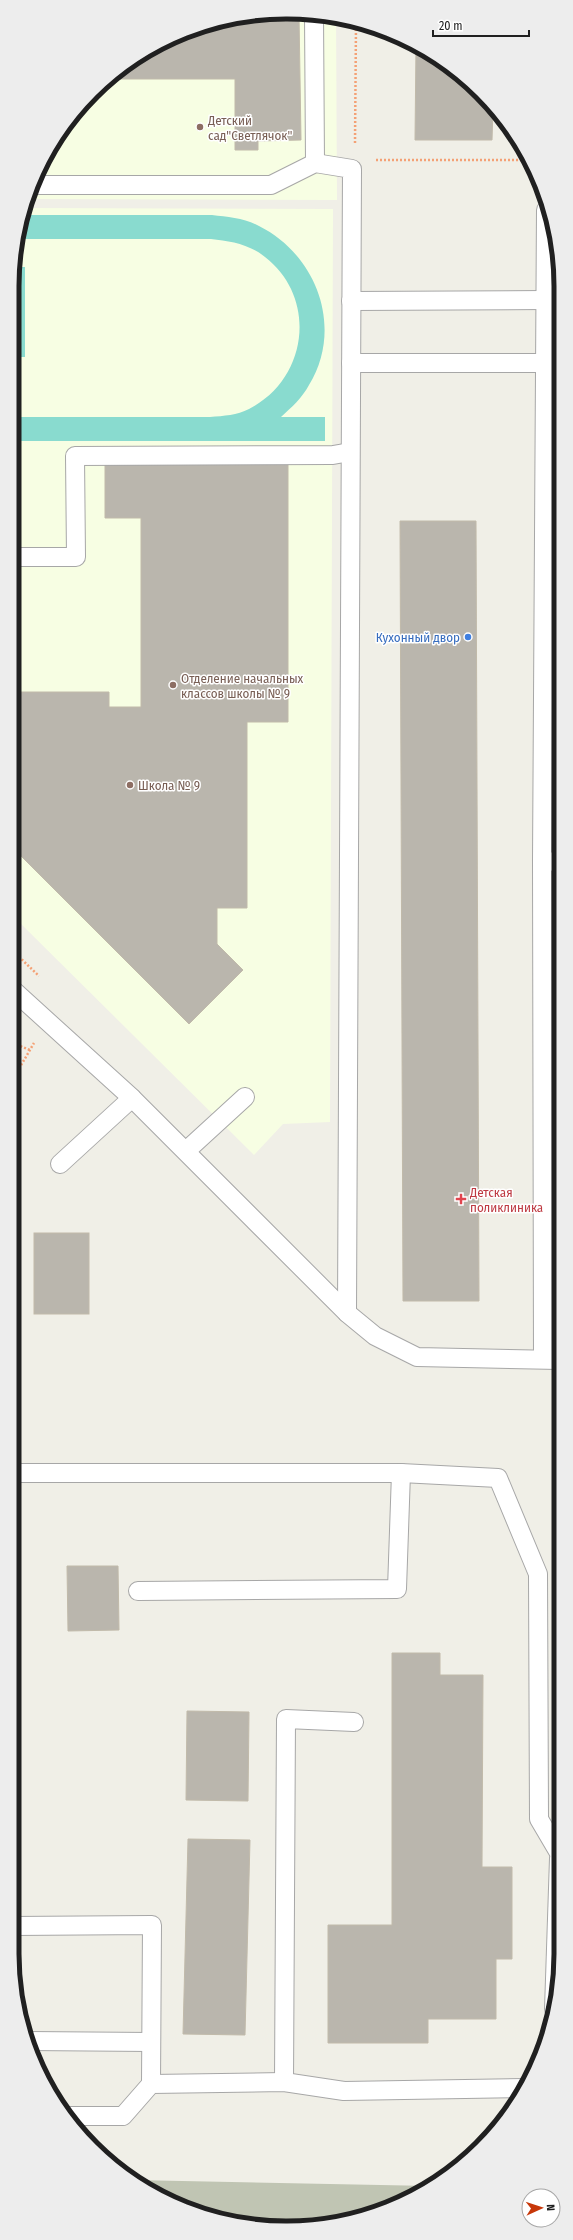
<svg xmlns="http://www.w3.org/2000/svg" width="573" height="2240" viewBox="0 0 573 2240" font-family="'Fira Sans Condensed',sans-serif">
<style>
.education{fill:#f7fee3}
.construction{fill:#c0c5b3}
.pitch{fill:#89dbcf}
.building{fill:#bab6ad;stroke:#c1baaa}
.lines{fill:none;stroke-linecap:round;stroke-linejoin:round}
.lane-casing{stroke:#a7a7a7;stroke-width:20}
.path{stroke:#f4a175;stroke-width:2.5;stroke-dasharray:2 2;stroke-linecap:butt}
.lane{stroke:#fff;stroke-width:18}
.education-dot{fill:#8d6e63;stroke:#fff;stroke-width:1.5}
.shop-dot{fill:#3f7fe0;stroke:#fff;stroke-width:1.5}
.health-dot{fill:#e0444e;stroke:#fff;stroke-width:1.5}
.labels{text-anchor:middle;stroke-width:3;stroke-linejoin:round;paint-order:stroke}
.education-label{font-size:13px;fill:#785e54;stroke:#fff;text-anchor:start}
.shop-label{font-size:13px;fill:#366cbe;stroke:#fff;text-anchor:end}
.health-label{font-size:13px;fill:#be3a42;stroke:#fff;text-anchor:start}
.rim{fill:none;stroke:#202020;stroke-width:5}
</style>
<rect width="100%" height="100%" fill="#f0efe7"/>
<g class="education">
<polygon points="269,13 323,14 336,18 337,200 26,199 49,149 80,105 120,69 165,40 216,21"/>
<polygon points="24,208 333,209 330,1122 283,1124 254,1155 13,916 14,250"/>
</g>
<polygon class="construction" points="133,2180 431,2186 408,2200 358,2219 268,2227 215,2219 165,2200"/>
<g class="pitch">
<path d="M23 215H212C228 217 245 218 259 226 317 255 344 328 309 385 302 398 292 407 281 417H325V441H14V417H210C224 416 237 415 249 409 308 379 318 298 265 257 249 244 230 241 211 239H17Z"/>
<rect x="14" y="267" width="11" height="90"/>
</g>
<g class="building">
<polygon points="269,13 274,13 274,16 299,15 301,140 258,141 258,150 235,150 235,79 108,79 120,69 165,40 216,21"/>
<polygon points="416,46 481,93 493,109 492,140 415,140"/>
<polygon points="105,462 288,462 288,722 247,722 247,908 217,908 217,944 243,970 189,1024 14,849 14,692 109,692 109,707 141,707 141,518 105,518"/>
<polygon points="400,521 476,521 479,1301 403,1301"/>
<rect x="34" y="1233" width="55" height="81"/>
<polygon points="67,1566 118,1566 119,1630 68,1631"/>
<polygon points="392,1653 440,1653 440,1675 483,1675 482,1867 512,1867 512,1959 496,1959 496,2019 428,2019 428,2043 328,2043 328,1925 392,1925"/>
<polygon points="187,1711 249,1712 248,1801 186,1800"/>
<polygon points="188,1839 250,1840 245,2035 183,2034"/>
</g>
<g class="lines">
<defs>
<g id="lane">
<polyline points="314,14 315,163"/>
<polyline points="32,185 271,185 315,163 352,169 347,1313"/>
<polyline points="351,301 546,300"/>
<polyline points="351,363 545,363"/>
<polyline points="14,557 76,557 75,456 333,455 350,452"/>
<polyline points="542,861 559,862"/>
<polyline points="13,990 132,1098 347,1313 375,1336 417,1357 559,1360"/>
<polyline points="186,1151 245,1097"/>
<polyline points="60,1164 132,1098"/>
<polyline points="543,1359 542,861 546,210"/>
<polyline points="13,1473 401,1473 498,1478 538,1574 539,1819 559,1853"/>
<polyline points="138,1591 397,1589 401,1473"/>
<polyline points="12,1926 152,1925 151,2084"/>
<polyline points="554,2009 559,1858"/>
<polyline points="28,2041 151,2042"/>
<polyline points="284,2082 286,1719 354,1722"/>
<polyline points="68,2116 123,2116 151,2084 284,2082 344,2091 525,2088"/>
</g>
</defs>
<use href="#lane" class="lane-casing"/>
<g class="path">
<polyline points="355,143 356,24"/>
<polyline points="376,160 526,160"/>
<polyline points="13,951 39,976"/>
<polyline points="13,1043 30,1050"/>
<polyline points="13,1079 34,1043"/>
</g>
<use href="#lane" class="lane"/>
</g>
<g class="education-dot">
<circle cx="200" cy="127" r="4"/>
<circle cx="173" cy="685" r="4"/>
<circle cx="130" cy="785" r="4"/>
</g>
<circle class="shop-dot" cx="468" cy="637" r="4"/>
<path class="health-dot" d="M459 1193h4v4h4v4h-4v4h-4v-4h-4v-4h4z"/>
<g class="labels">
<g class="education-label">
<text x="208" y="125">Детский<tspan x="208" dy="15">сад"Светлячок"</tspan></text>
<text x="181" y="683">Отделение начальных<tspan x="181" dy="15">классов школы № 9</tspan></text>
<text x="138" y="790">Школа № 9</text>
</g>
<g class="shop-label">
<text x="460" y="642">Кухонный двор</text>
</g>
<g class="health-label">
<text x="470" y="1197">Детская<tspan x="470" dy="15">поликлиника</tspan></text>
</g>
</g>
<path d="M0 0H573V2240H0ZM286 19H287A267 267 0 0 1 554 286V1954A267 267 0 0 1 287 2221H286A267 267 0 0 1 19 1954V286A267 267 0 0 1 286 19Z" fill="#ededed" fill-rule="evenodd"/>
<path class="rim" d="M286 19H287A267 267 0 0 1 554 286V1954A267 267 0 0 1 287 2221H286A267 267 0 0 1 19 1954V286A267 267 0 0 1 286 19Z"/>
<g transform="translate(541 2208) rotate(87)"><circle r="19" fill="#ffffff" stroke="#a6a6a6"/>
<path d="M0-3L7 15L0 10L-7 15Z" fill="#c73709"/>
<text y="-6" font-size="11" font-weight="bold" text-anchor="middle" fill="#202020">N</text>
</g>
<path d="M433 30v6h96v-6" fill="none" stroke="#202020" stroke-width="2"/>
<text x="439" y="30" font-size="12" fill="#202020" stroke="#ffffff" stroke-width="3" paint-order="stroke">20 m</text>
</svg>
